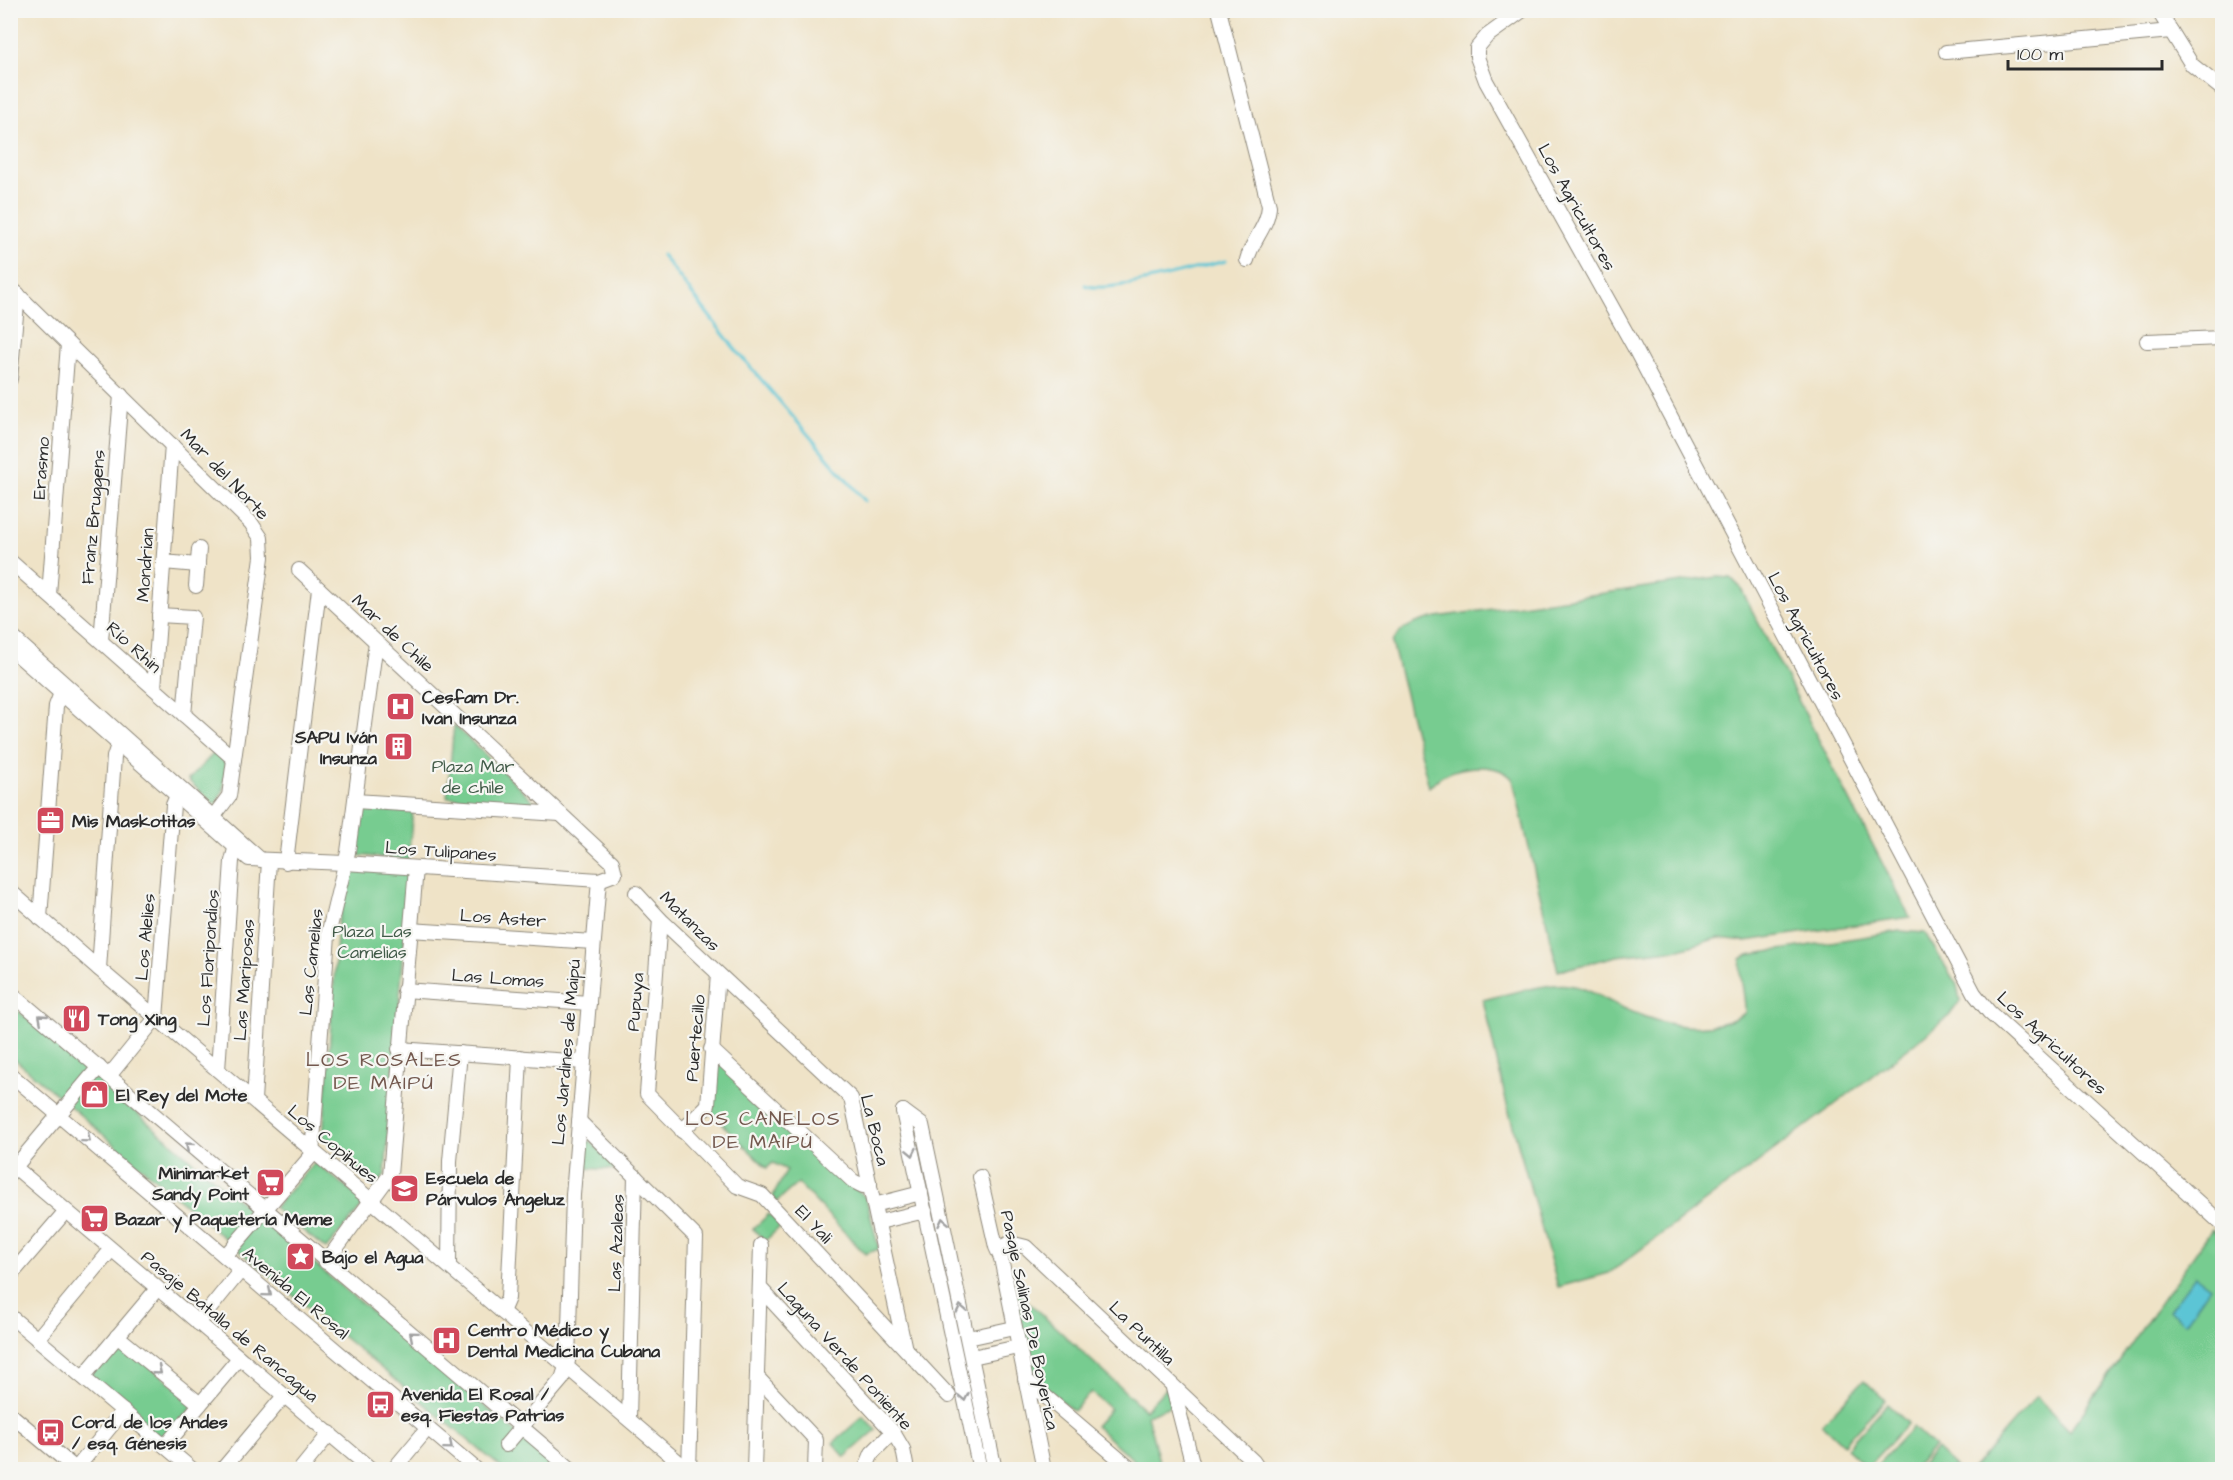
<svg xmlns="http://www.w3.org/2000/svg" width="2233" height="1480" font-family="'Architects Daughter',sans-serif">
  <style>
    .green { fill: #77cc90; stroke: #517c5e; stroke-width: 1.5 }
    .water { fill: #5bc5d5; stroke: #437880; stroke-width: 1.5 }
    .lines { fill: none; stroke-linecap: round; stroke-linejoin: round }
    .stream { stroke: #5bc5d5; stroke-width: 3 }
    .minor-casing { stroke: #8d8779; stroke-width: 16 }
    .minor { stroke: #fff; stroke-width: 14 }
    .oneway { stroke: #a0a0a0 }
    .labels { text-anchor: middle; stroke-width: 4.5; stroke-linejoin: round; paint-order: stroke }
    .street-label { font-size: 18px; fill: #2b2b2b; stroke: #f6f6f2 }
    .poi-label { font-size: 18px; font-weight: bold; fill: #2b2b2b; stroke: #f6f6f2; text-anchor: start }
    .park-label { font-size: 18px; fill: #425b49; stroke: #f6f6f2 }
    .neighbourhood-label { font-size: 20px; letter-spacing: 1.5px; fill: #73584e; stroke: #f6f6f2 }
  </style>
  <rect width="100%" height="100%" fill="#f6f6f2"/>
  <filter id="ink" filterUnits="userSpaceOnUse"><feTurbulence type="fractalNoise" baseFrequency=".0167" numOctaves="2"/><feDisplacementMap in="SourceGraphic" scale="12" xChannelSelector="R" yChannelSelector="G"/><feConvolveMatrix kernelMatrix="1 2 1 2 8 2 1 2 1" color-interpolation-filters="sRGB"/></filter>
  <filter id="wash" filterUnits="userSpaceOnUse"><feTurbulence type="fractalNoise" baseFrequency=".008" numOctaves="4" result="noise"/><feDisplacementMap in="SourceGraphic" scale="24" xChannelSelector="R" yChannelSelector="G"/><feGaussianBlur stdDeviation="1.35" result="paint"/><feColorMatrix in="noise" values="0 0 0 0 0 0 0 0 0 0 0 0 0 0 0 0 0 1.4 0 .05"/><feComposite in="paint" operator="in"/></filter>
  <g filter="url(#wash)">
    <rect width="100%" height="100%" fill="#efe3c7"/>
    <g class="green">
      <path d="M 1717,577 L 1731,578 L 1740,587 L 1910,917 L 1746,941 L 1718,938 L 1680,949 L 1617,956 L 1558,971 L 1513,780 C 1500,762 1464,765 1444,775 C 1439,777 1434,783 1429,787 L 1392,643 C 1400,626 1420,621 1437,617 Z"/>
      <polygon points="454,725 538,805 447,797"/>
      <polygon points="216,751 226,764 223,791 215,805 188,780"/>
      <polygon points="362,805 413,811 408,860 356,855"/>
      <polygon points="354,864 411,865 385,1174 376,1188 323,1137 338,923"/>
      <path d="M 1900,931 L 1925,933 L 1957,985 L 1960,1001 L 1949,1016 L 1833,1106 L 1609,1273 L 1558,1287 L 1506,1101 L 1483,1000 C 1503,995 1550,982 1569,985 C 1584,987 1597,995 1611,1002 C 1652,1023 1704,1039 1745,1013 C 1746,995 1738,975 1741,959 L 1748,955 Z"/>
      <polygon points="10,1004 245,1206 560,1469 503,1469 243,1254 11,1056"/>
      <polygon points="718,1063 724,1065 866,1198 879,1249 865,1254 798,1183 776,1202 773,1196 787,1170 773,1163 767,1168 708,1110 714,1067"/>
      <polygon points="583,1134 619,1170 582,1168"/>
      <polygon points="315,1162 365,1203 326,1249 274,1208"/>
      <polygon points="769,1214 781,1226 765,1241 753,1229"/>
      <polygon points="2212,1229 2222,1239 2222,1469 1971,1470 2036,1396 2070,1431"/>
      <polygon points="1012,1287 1145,1410 1166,1388 1171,1393 1173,1405 1147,1415 1161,1469 1144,1469 1095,1426 1110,1409 1091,1392 1073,1411 1033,1376"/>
      <polygon points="119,1341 196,1403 169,1435 159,1437 89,1376"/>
      <polygon points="1864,1380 1885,1400 1843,1444 1822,1424"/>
      <polygon points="1887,1404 1908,1423 1867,1467 1846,1448"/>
      <polygon points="863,1416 876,1430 845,1457 833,1443"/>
      <polygon points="1913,1427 1934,1447 1912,1469 1873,1469"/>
      <polygon points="1936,1449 1957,1469 1917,1469"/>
    </g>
    <polygon class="water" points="2195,1276 2210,1287 2185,1323 2169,1311"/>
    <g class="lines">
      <g class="stream">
        <polyline points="662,255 735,349 865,501"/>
        <path d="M 1085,285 C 1108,295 1197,267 1226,261"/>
      </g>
    </g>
  </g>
  <g filter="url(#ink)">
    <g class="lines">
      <defs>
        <g id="minor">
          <path d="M 1219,10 L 1269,206 C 1268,226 1252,240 1247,260"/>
          <polyline points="1523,10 1487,36 1477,48 1477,57 1486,81 1633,345 1974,993 1989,1012 2222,1224"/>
          <polyline points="2158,10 2192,65 2222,89"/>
          <polyline points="1946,52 2171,31"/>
          <polyline points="10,287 251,523 261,538 262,557 229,796 214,816"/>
          <polyline points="2147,341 2222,338"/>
          <polyline points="10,379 18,294"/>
          <polyline points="10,561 234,759"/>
          <polyline points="163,562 198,565"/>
          <polyline points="196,586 199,549"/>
          <polyline points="49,595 68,344"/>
          <polyline points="159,615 193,617 184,715"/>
          <polyline points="10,635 261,860"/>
          <polyline points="101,641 121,395"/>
          <polyline points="10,648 249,859 345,863 599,880 615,874 612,862 299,570"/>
          <polyline points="154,688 172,445"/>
          <polyline points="355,801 560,814"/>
          <polyline points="286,862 319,589"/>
          <polyline points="10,891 99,969 688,1470"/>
          <polyline points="636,893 660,919 851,1098 904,1345"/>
          <polyline points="40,918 56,706 61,693"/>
          <polyline points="660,919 647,1094 737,1186 762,1195 949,1396"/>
          <polyline points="410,930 593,942"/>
          <polyline points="99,969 114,757 118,745"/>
          <polyline points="404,990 589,1003"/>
          <polyline points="10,992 572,1470"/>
          <polyline points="399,1049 584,1062"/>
          <polyline points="711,1049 853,1181 863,1186 870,1184"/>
          <polyline points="218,1070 232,861 235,849"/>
          <polyline points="10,1074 477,1470"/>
          <polyline points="109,1076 156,1018 173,805 179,791"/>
          <polyline points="254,1100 269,861"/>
          <polyline points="903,1111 922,1125 995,1470"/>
          <polyline points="903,1111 980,1470"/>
          <polyline points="579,1121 696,1237 689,1470"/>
          <polyline points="682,1131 708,1105 718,974"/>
          <polyline points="10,1163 372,1470"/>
          <polyline points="10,1173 99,1067"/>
          <polyline points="980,1177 996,1247 1001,1258 1044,1470"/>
          <polyline points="874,1205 921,1193"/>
          <polyline points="879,1222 925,1211"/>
          <polyline points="225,1256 312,1155 328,935 348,852 376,642"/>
          <polyline points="1001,1258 1002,1247 1010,1243 1026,1247 1253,1461 1259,1470"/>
          <polyline points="326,1262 390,1175 416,868"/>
          <polyline points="449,1266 450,1161 460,1053"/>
          <polyline points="10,1276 65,1212"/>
          <polyline points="760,1288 893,1432 903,1449 907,1470"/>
          <polyline points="502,1312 508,1298 520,1057"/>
          <polyline points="10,1316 193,1470"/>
          <polyline points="198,1323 241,1270"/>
          <polyline points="117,1336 200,1404"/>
          <polyline points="968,1338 1014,1328"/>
          <polyline points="37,1339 111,1250"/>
          <polyline points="972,1357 1018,1347"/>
          <polyline points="83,1377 157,1289"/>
          <polyline points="758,1378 816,1440 815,1470"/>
          <polyline points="1025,1379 1132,1470"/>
          <polyline points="1173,1388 1194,1470"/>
          <polyline points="10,1414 77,1470"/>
          <polyline points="629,1419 635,1176"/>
          <polyline points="506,1445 562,1379 568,1361 573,1195 599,880"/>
          <polyline points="165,1446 239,1358"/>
          <polyline points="76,1469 123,1411"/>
          <polyline points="222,1470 284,1396"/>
          <polyline points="300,1470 330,1433"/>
          <polyline points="393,1470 428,1428"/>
          <polyline points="754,1470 761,1245"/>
          <polyline points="865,1470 872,1453 893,1432"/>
        </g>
      </defs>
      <use href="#minor" class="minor-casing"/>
      <use href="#minor" class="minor"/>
    </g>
    <defs><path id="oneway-chevron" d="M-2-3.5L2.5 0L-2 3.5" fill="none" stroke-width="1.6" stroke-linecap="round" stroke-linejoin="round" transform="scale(1.5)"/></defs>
    <g class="oneway">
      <use href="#oneway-chevron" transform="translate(42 1018) rotate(-139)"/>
      <use href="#oneway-chevron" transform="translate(87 1139) rotate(40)"/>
      <use href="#oneway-chevron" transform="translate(189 1146) rotate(-139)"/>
      <use href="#oneway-chevron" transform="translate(912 1152) rotate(78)"/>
      <use href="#oneway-chevron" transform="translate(943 1222) rotate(-102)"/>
      <use href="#oneway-chevron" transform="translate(268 1293) rotate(40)"/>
      <use href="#oneway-chevron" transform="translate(961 1309) rotate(-102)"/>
      <use href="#oneway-chevron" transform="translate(413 1335) rotate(-140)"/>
      <use href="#oneway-chevron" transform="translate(158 1371) rotate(39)"/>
      <use href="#oneway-chevron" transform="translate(964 1397) rotate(78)"/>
      <use href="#oneway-chevron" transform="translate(449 1446) rotate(40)"/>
    </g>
  </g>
  <defs>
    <symbol id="hospital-square" viewBox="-11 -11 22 22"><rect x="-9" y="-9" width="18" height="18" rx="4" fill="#d1495b" stroke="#f6f6f2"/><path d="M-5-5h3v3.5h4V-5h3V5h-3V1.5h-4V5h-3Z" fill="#fff"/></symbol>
    <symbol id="building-square" viewBox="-11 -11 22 22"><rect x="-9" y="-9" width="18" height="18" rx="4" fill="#d1495b" stroke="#f6f6f2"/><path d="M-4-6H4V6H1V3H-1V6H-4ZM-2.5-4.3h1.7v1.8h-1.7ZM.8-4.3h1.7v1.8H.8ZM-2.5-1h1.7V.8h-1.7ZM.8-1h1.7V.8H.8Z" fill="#fff"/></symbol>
    <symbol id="office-square" viewBox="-11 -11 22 22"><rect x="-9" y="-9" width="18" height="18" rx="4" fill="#d1495b" stroke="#f6f6f2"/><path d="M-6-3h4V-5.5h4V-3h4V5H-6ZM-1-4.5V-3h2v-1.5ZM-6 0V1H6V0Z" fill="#fff"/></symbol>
    <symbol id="restaurant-square" viewBox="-11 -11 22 22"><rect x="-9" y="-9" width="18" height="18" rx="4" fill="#d1495b" stroke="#f6f6f2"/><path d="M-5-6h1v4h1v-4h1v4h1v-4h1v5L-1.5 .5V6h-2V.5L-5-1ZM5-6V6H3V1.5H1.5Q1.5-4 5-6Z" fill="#fff"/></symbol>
    <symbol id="shop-square" viewBox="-11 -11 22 22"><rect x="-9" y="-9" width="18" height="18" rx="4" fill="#d1495b" stroke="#f6f6f2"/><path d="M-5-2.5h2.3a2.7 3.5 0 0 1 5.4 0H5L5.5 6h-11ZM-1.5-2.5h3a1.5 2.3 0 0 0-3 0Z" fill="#fff"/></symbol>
    <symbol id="supermarket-square" viewBox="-11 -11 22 22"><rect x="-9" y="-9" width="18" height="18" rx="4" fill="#d1495b" stroke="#f6f6f2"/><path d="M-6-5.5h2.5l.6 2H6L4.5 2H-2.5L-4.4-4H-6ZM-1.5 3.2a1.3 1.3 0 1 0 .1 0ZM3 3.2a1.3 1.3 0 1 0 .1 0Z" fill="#fff"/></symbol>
    <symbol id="school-square" viewBox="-11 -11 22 22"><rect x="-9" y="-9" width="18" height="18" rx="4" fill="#d1495b" stroke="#f6f6f2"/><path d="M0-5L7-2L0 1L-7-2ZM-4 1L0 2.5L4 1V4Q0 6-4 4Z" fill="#fff"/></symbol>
    <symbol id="sight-square" viewBox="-11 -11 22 22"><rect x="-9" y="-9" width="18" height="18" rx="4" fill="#d1495b" stroke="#f6f6f2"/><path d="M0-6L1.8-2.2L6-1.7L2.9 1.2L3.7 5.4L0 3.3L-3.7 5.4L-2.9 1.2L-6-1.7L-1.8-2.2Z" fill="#fff"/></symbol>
    <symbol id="bus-square" viewBox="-11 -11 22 22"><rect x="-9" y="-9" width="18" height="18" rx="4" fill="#d1495b" stroke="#f6f6f2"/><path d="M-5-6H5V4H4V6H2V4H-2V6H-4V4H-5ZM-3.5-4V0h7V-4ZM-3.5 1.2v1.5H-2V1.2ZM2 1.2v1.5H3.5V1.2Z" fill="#fff"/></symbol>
  </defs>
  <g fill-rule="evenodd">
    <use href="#hospital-square" x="384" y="690" width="33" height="33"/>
    <use href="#building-square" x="382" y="730" width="33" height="33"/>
    <use href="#office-square" x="34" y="804" width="33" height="33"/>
    <use href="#restaurant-square" x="60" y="1002" width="33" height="33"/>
    <use href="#shop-square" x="78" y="1078" width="33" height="33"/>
    <use href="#supermarket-square" x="254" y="1166" width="33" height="33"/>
    <use href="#school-square" x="388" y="1172" width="33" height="33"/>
    <use href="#supermarket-square" x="78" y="1202" width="33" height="33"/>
    <use href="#sight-square" x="284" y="1240" width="33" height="33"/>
    <use href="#hospital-square" x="430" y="1324" width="33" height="33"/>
    <use href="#bus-square" x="364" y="1388" width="33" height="33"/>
    <use href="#bus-square" x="34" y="1416" width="33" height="33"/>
  </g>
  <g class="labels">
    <g class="street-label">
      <text transform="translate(1577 207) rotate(61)" y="6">Los Agricultores</text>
      <text transform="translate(41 468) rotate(-86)" y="6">Erasmo</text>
      <text transform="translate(225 474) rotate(46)" y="6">Mar del Norte</text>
      <text transform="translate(93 517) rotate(-85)" y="6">Franz Bruggens</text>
      <text transform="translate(145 565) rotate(-86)" y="6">Mondrian</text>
      <text transform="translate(393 633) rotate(43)" y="6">Mar de Chile</text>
      <text transform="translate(1806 636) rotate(62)" y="6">Los Agricultores</text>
      <text transform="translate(134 647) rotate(42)" y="6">Río Rhin</text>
      <text transform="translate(441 851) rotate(4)" y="6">Los Tulipanes</text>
      <text transform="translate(503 918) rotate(4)" y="6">Los Aster</text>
      <text transform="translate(690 921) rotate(45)" y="6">Matanzas</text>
      <text transform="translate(145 937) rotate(-85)" y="6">Los Alelies</text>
      <text transform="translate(208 958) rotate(-86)" y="6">Los Floripondios</text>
      <text transform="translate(311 962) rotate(-84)" y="6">Las Camelias</text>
      <text transform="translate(498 978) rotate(4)" y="6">Las Lomas</text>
      <text transform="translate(244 980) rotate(-86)" y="6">Las Mariposas</text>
      <text transform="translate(635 1002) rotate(-85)" y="6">Pupuya</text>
      <text transform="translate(695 1038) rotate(-85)" y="6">Puertecillo</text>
      <text transform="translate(2052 1043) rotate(43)" y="6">Los Agricultores</text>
      <text transform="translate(566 1052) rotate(-85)" y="6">Los Jardines de Maipú</text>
      <text transform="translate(875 1130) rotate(76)" y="6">La Boca</text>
      <text transform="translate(333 1144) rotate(40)" y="6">Los Copihues</text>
      <text transform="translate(814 1224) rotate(47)" y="6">El Yali</text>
      <text transform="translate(616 1243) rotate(-88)" y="6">Las Azaleas</text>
      <text transform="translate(296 1293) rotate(40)" y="6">Avenida El Rosal</text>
      <text transform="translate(1030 1320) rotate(78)" y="6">Pasaje Salinas De Boyerica</text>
      <text transform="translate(230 1326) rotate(40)" y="6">Pasaje Batalla de Rancagua</text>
      <text transform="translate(1142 1333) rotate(44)" y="6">La Puntilla</text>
      <text transform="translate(845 1356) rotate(48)" y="6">Laguna Verde Poniente</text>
    </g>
    <g class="poi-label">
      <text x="422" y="703">Cesfam Dr.<tspan x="422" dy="21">Ivan Insunza</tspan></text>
      <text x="377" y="743" text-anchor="end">SAPU Iván<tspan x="377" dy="21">Insunza</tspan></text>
      <text x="72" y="827">Mis Maskotitas</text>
      <text x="98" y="1025">Tong Xing</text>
      <text x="116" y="1101">El Rey del Mote</text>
      <text x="249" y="1179" text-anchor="end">Minimarket<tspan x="249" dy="21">Sandy Point</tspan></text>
      <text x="426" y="1184">Escuela de<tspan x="426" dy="21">Párvulos Ángeluz</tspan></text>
      <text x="115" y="1225">Bazar y Paquetería Meme</text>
      <text x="322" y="1263">Bajo el Agua</text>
      <text x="468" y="1336">Centro Médico y<tspan x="468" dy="21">Dental Medicina Cubana</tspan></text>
      <text x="401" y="1400">Avenida El Rosal /<tspan x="401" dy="21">esq. Fiestas Patrias</tspan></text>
      <text x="72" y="1428">Cord. de los Andes<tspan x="72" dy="21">/ esq. Génesis</tspan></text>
    </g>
    <g class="park-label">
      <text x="473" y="772">Plaza Mar<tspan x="473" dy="21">de chile</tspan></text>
      <text x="372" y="937">Plaza Las<tspan x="372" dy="21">Camelias</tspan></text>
    </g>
    <g class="neighbourhood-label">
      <text x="384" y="1066">LOS ROSALES<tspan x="384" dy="23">DE MAIPÚ</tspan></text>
      <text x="763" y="1125">LOS CANELOS<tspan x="763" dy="23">DE MAIPÚ</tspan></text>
    </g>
  </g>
  <rect width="2233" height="1480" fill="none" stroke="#f6f6f2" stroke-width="36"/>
  <path d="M2008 60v9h154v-9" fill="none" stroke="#2b2b2b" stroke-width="3"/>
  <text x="2017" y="60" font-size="18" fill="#2b2b2b" stroke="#f6f6f2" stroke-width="4.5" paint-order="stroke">100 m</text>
</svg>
